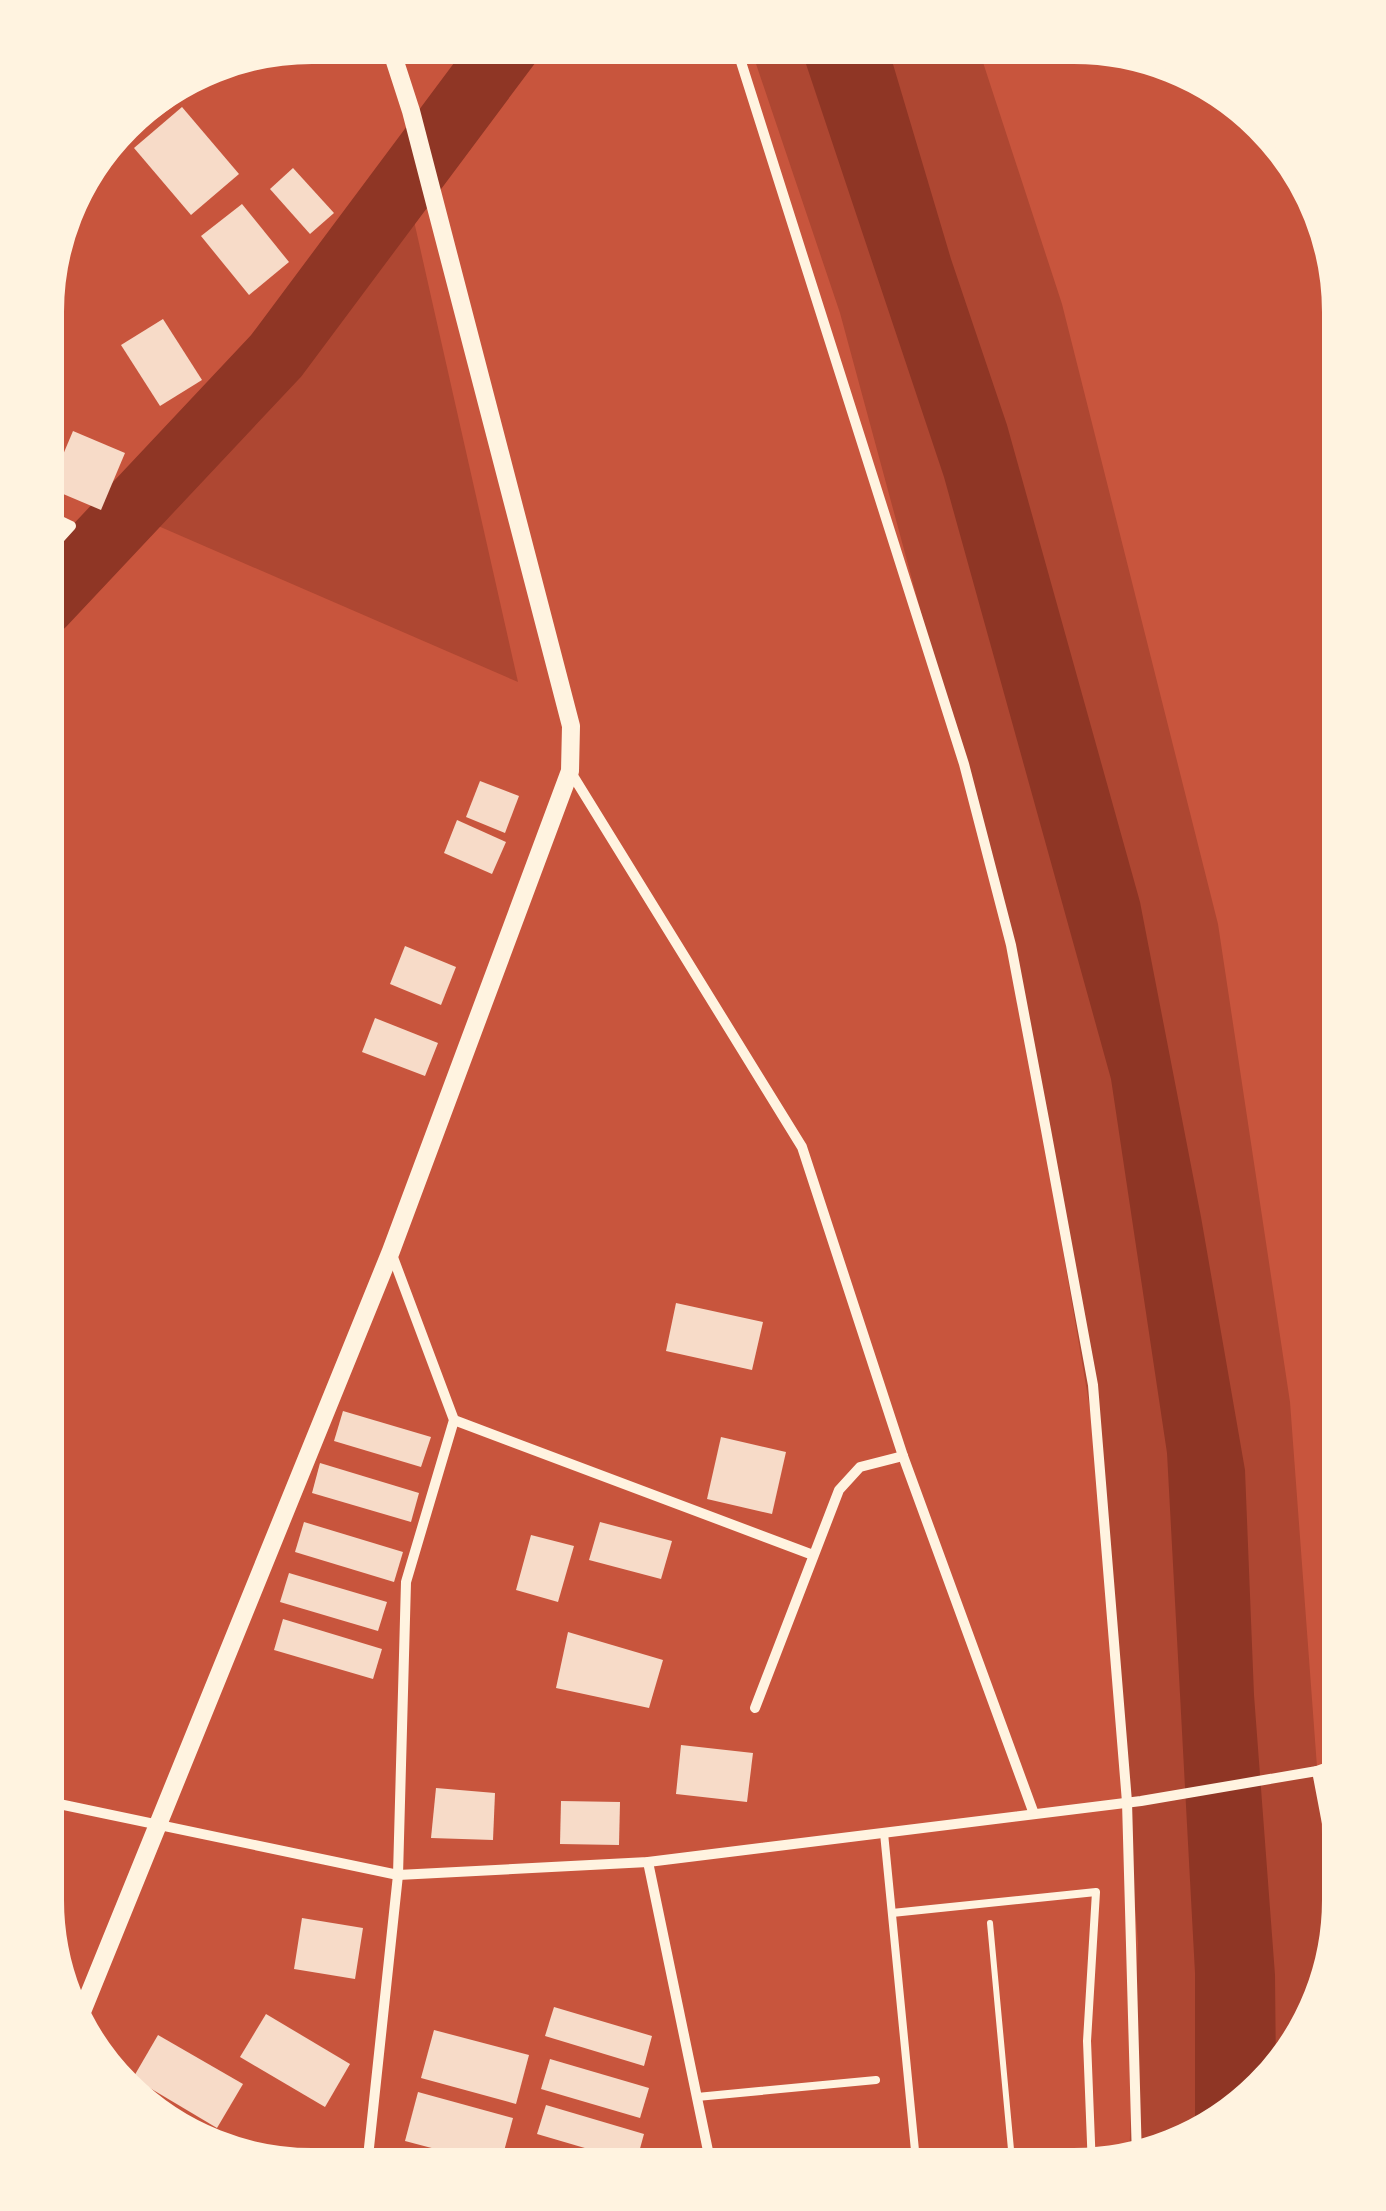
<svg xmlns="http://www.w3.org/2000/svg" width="1386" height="2211" font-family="Commissioner,sans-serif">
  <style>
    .green { fill: #ae4732 }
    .water { fill: #8f3625 }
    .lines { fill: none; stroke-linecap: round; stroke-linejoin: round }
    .river { stroke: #8f3625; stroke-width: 65 }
    .building { fill: #f7dbc8 }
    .path { stroke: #fff3e0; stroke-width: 6 }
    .service { stroke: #fff3e0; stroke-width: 8 }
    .minor { stroke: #fff3e0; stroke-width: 10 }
    .tertiary { stroke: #fff3e0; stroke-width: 18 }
    .rim { fill: none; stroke: #fff3e0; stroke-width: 12 }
  </style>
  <rect width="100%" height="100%" fill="#c8553d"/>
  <g class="green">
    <polygon points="749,43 977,44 1062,304 1218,924 1290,1402 1331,1956 1290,2064 1178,2151 1129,2160 1138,1943 1099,1462 1011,945 840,313"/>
    <polygon points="414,221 518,682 149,522"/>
  </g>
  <polygon class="water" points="799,43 887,44 951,259 1007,425 1140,902 1201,1217 1245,1470 1254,1695 1275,1975 1276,2075 1195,2137 1195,1973 1167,1453 1111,1079 944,477"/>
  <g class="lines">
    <polyline class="river" points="42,605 276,356 511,41"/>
  </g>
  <g class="building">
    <polygon points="432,41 481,41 462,64"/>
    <polygon points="196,68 206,82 135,134 124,119 132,108"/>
    <polygon points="182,107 239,174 191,215 134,148"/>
    <polygon points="293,168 334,213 310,234 270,189"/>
    <polygon points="242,204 289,262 249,295 201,236"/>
    <polygon points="163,319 202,380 160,406 121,345"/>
    <polygon points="73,431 125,453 101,510 49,488"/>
    <polygon points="480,781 519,796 505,833 466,817"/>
    <polygon points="457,820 506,842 492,874 444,853"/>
    <polygon points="405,946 456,967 441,1005 390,984"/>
    <polygon points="375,1018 438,1043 425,1076 362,1052"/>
    <polygon points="676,1303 763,1322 752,1370 666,1351"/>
    <polygon points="343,1411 431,1437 421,1467 334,1441"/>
    <polygon points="721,1437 786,1452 772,1514 707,1499"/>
    <polygon points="320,1463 419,1493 411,1522 312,1493"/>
    <polygon points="304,1522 403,1552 394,1582 295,1552"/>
    <polygon points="600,1522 672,1541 661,1579 589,1560"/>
    <polygon points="531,1535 574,1546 558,1602 516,1590"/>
    <polygon points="289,1573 387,1602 378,1631 280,1602"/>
    <polygon points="283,1619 382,1649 373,1679 274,1650"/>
    <polygon points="568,1632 663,1660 649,1708 556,1688"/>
    <polygon points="681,1745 753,1753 747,1802 676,1794"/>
    <polygon points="436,1788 495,1793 493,1840 431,1838"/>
    <polygon points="561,1801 620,1802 619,1845 560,1844"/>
    <polygon points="302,1918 363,1928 355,1979 294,1969"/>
    <polygon points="554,2007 652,2036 644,2066 545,2036"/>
    <polygon points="266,2014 350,2064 325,2107 240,2057"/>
    <polygon points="434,2030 529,2055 516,2104 421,2078"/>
    <polygon points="158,2035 243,2084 217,2128 133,2078"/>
    <polygon points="550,2059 649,2088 640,2118 541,2089"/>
    <polygon points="129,2092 206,2137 205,2139 146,2114"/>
    <polygon points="418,2092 513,2118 500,2166 405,2141"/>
    <polygon points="546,2105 644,2134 636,2163 537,2134"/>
  </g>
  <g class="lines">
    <polyline class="path" points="990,1923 1013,2171"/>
    <g class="service">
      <polyline points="884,1833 917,2171"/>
      <polyline points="892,1913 1096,1892 1087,2041 1092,2168"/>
      <polyline points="697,2097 876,2080"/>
    </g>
    <g class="minor">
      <polyline points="735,43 964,764 1011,945 1046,1130 1093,1385 1127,1802 1137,2159"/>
      <polyline points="42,558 71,526 42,512"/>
      <polyline points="570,771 802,1147 903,1456 1034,1814"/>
      <polyline points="454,1420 813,1555"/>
      <polyline points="755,1708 839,1490 860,1467 903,1456"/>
      <polyline points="1317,1771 1345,1918"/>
      <polyline points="40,1800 398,1875 648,1862 1141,1801 1317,1771 1345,1761"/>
      <polyline points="648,1862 712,2170"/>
      <polyline points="358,2169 368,2157 398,1875 406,1582 454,1420 391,1252"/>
    </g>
    <polyline class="tertiary" points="77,2024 391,1251 570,771 571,726 411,111 388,40"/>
  </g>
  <path d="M0 0H1386V2211H0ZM312 58H1074A254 254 0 0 1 1328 312V1900A254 254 0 0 1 1074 2154H312A254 254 0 0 1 58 1900V312A254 254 0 0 1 312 58Z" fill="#fff3e0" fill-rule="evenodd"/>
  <path class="rim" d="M312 58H1074A254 254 0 0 1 1328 312V1900A254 254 0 0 1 1074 2154H312A254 254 0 0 1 58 1900V312A254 254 0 0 1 312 58Z"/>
</svg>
